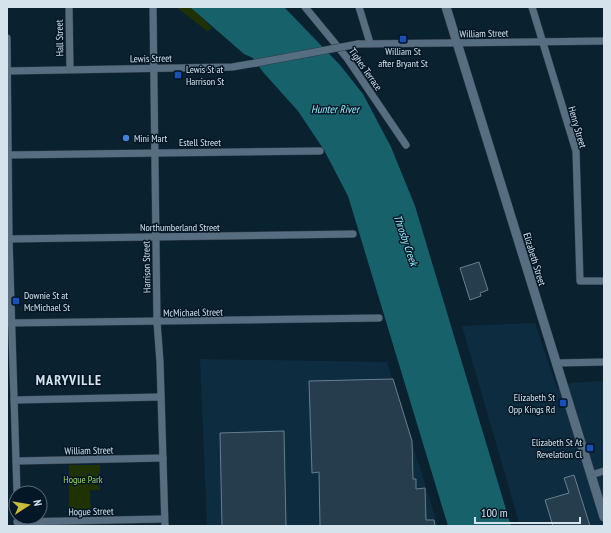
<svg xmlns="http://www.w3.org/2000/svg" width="611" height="533" font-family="'PT Sans Narrow',sans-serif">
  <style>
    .built { fill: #0e2c3f }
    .green { fill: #1f3203 }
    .water { fill: #17626a }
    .building { fill: #263d4d; stroke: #667f91 }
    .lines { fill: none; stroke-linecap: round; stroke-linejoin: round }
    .minor-casing { stroke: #2f3a46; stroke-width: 8 }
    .secondary-casing { stroke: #2f3a46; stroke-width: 10 }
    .minor { stroke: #566e80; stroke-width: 7 }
    .secondary { stroke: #566e80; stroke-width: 9 }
    .minor-bridge-casing { stroke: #2f3a46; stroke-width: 8; stroke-linecap: butt }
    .minor-bridge { stroke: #566e80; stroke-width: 7 }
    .transit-dot { fill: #1a4fb4; stroke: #031726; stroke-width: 1.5 }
    .shop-dot { fill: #3f7fe0; stroke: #031726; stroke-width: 1.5 }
    .labels { text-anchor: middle; stroke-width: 3; stroke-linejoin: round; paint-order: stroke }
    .street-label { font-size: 10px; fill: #d5e3ed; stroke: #031726 }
    .poi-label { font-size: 10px; fill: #d5e3ed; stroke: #031726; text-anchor: start }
    .park-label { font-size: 10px; fill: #a2d368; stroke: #031726 }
    .water-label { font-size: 11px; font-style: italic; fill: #97f2fd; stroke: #031726 }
    .district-label { font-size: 14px; font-weight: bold; letter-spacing: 1px; fill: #d5e3ed; stroke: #031726 }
  </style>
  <rect width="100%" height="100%" fill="#0a2130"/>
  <g class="built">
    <polygon points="535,323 557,388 571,383 604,381 604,526 520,526 462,326"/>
    <polygon points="200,359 387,362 438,526 207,526"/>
  </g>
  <g class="green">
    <polygon points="176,7 191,7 212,28 207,31"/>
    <polygon points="69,465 100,465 100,490 90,490 91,515 69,515"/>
  </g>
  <polygon class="water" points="190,7 284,7 340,65 363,94 391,147 415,206 511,526 448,526 348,196 324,150 298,111 263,72 253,58 244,54"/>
  <g class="building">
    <polygon points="479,262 488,290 480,293 481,296 470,300 460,268"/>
    <polygon points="393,379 412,441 413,479 416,479 416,489 425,488 426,520 434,520 435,526 320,526 319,472 312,473 309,381"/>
    <polygon points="284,431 286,526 222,526 220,433"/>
    <polygon points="574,475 590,526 553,526 545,500 569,493 564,478"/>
  </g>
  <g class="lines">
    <defs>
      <g id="minor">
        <polyline points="69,7 70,69"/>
        <polyline points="153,7 157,322 160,362 165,526"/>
        <polyline points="305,7 347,58 406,145"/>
        <polyline points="359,7 370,43"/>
        <polyline points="532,7 576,151 580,281 604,281"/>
        <polyline points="7,38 9,239 17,493"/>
        <polyline points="358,44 604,41"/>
        <polyline points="7,71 232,67 256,63"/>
        <polyline points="7,155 320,151"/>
        <polyline points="7,239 353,234"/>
        <polyline points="7,323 379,318"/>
        <polyline points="556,363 604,362"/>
        <polyline points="14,400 161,397"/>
        <polyline points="16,461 163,458"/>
        <polyline points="591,475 604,471"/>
        <polyline points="17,522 164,519"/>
      </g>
      <polyline id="secondary" points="446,7 604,517"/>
    </defs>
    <use href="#minor" class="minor-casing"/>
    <use href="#secondary" class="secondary-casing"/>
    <use href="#minor" class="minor"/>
    <use href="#secondary" class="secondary"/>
    <defs>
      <polyline id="minor-bridge" points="256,63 358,44"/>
    </defs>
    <use href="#minor-bridge" class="minor-bridge-casing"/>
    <use href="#minor-bridge" class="minor-bridge"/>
  </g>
  <g class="transit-dot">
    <rect x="399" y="35" width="8" height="8" rx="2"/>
    <rect x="174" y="71" width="8" height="8" rx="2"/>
    <rect x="12" y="297" width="8" height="8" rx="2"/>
    <rect x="559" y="399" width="8" height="8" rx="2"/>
    <rect x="586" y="444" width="8" height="8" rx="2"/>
  </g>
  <circle class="shop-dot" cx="126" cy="138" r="4"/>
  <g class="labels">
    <g class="street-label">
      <text transform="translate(484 33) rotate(-1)" y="4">William Street</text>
      <text transform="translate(59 38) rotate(-91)" y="4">Hall Street</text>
      <text transform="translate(151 58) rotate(-1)" y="4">Lewis Street</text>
      <text transform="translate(366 69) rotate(55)" y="4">Tighes Terrace</text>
      <text transform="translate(578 127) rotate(74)" y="4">Henry Street</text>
      <text x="200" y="146">Estell Street</text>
      <text x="180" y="231">Northumberland Street</text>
      <text transform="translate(535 259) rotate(73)" y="4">Elizabeth Street</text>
      <text transform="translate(146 267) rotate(-91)" y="4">Harrison Street</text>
      <text transform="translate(193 312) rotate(-1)" y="4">McMichael Street</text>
      <text transform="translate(89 450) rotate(-1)" y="4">William Street</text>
      <text transform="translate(91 511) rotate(-1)" y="4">Hogue Street</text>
    </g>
    <g class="poi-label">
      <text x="403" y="55" text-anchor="middle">William St<tspan x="403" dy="12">after Bryant St</tspan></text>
      <text x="186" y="73">Lewis St at<tspan x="186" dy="12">Harrison St</tspan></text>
      <text x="134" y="142">Mini Mart</text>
      <text x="24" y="299">Downie St at<tspan x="24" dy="12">McMichael St</tspan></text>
      <text x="555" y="401" text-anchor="end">Elizabeth St<tspan x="555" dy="12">Opp Kings Rd</tspan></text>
      <text x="582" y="446" text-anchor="end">Elizabeth St At<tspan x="582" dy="12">Revelation Cl</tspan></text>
    </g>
    <g class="park-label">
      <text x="83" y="483">Hogue Park</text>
    </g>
    <g class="water-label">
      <text x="335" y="113">Hunter River</text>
      <text transform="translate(406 240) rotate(71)" y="4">Throsby Creek</text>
    </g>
    <g class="district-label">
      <text x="69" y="385">MARYVILLE</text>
    </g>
  </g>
  <rect width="611" height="533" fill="none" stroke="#d5e3ed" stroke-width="16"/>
  <g transform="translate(28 505) rotate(78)"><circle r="19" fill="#031726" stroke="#576976"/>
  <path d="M0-3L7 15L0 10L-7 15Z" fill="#c9bb3b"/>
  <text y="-6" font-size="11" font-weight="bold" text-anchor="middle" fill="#d5e3ed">N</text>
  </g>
  <path d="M475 517v6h105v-6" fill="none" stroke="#d5e3ed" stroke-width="2"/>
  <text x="481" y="517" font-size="12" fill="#d5e3ed" stroke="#031726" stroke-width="3" paint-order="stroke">100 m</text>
</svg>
